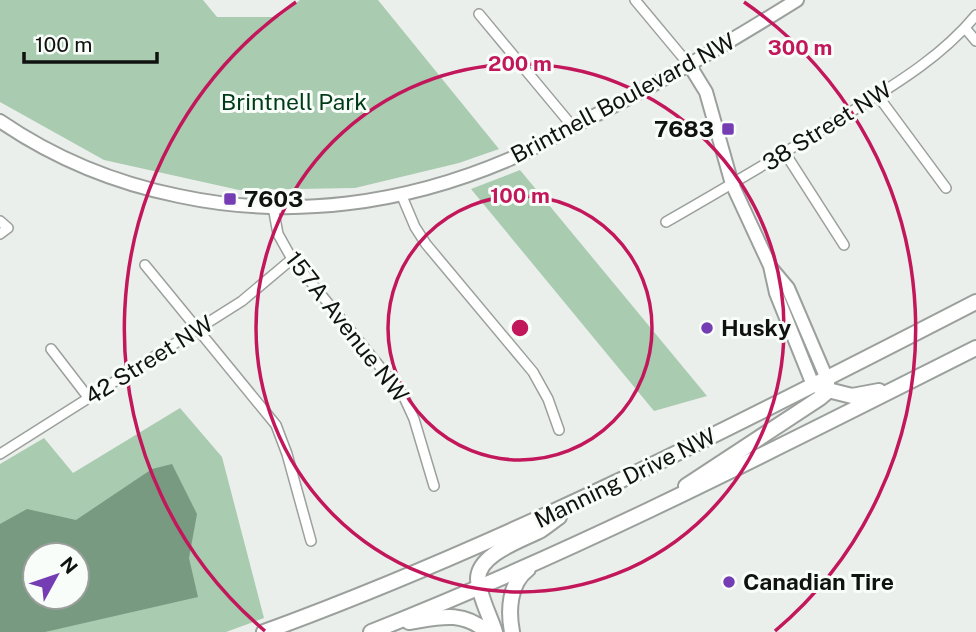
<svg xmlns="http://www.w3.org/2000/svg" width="976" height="632" font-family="'Public Sans',sans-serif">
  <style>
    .green { fill: #a9cbb0; fill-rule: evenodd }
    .water { fill: #789a80; fill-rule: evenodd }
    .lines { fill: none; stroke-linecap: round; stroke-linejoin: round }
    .street-casing { stroke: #9ba09c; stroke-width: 12 }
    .secondary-casing { stroke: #9ba09c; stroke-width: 16 }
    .primary-casing { stroke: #9ba09c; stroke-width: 18 }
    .street { stroke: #fff; stroke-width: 9 }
    .secondary { stroke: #fff; stroke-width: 12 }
    .primary { stroke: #fff; stroke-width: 14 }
    .ring { fill: none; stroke: #c2185b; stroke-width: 3.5 }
    .poi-dot { fill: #743db3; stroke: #f8fdf9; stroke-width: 2.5 }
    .labels { text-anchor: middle; stroke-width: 6; stroke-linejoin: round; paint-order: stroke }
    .street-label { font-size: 23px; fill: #101210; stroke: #f8fdf9 }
    .park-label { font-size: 23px; fill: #003b18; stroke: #f8fdf9 }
    .poi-label { font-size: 23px; font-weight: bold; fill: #101210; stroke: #f8fdf9; text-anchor: start }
    .centre { fill: #c2185b; stroke: #f8fdf9; stroke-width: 3.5 }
    .ring-label { font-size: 21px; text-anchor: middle; font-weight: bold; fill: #c2185b; stroke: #f8fdf9; stroke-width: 6; stroke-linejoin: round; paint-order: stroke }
  </style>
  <rect width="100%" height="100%" fill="#ebefec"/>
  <g class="green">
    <polygon points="0,0 203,0 217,17 279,17 300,0 378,0 499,149 459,163 355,188 239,190 104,160 0,102"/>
    <polygon points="520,170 707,396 654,411 471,189"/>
    <path d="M 180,408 L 222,457 L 264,618 L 226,632 L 0,632 L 0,464 L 44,438 L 73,473 ZM 35,555 L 77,555 L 77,597 L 35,597 Z"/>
  </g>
  <path class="water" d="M 172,464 L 197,514 L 189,558 L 198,597 L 45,632 L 0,632 L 0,524 L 27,509 L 76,520 L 152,469 ZM 35,555 L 77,555 L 77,597 L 35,597 Z"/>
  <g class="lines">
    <defs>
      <g id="street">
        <polyline points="635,0 690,66"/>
        <polyline points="479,14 573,127"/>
        <polyline points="965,28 976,41"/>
        <polyline points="878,96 946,188"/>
        <polyline points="785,153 844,245"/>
        <polyline points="401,194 415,227 426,244 533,372 548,399 559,430"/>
        <polyline points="273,207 278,234 292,259 403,395 414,419 434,486"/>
        <polyline points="0,221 8,228 0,234"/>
        <path d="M 666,222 C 725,188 783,154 841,118 C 889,88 940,59 976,15"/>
        <polyline points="145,265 276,425 287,454 311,541"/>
        <polyline points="51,349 88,397"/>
        <polyline points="0,454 242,301 292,259"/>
      </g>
      <g id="secondary">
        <polyline points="690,66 706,92 732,184 770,266 776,293 813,385"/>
        <path d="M 0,121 C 54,158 115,183 179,196 C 292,220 405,204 510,159 C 536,148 561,133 586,120 C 658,84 728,43 797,0"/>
        <polyline points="772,269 788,288 827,379"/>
      </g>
      <g id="primary">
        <polyline points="820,388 852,396 879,391"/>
        <polyline points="686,486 820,398 827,392 827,379"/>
        <path d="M 409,622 C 440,617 461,610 488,632"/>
        <path d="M 264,632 C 510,542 743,422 976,302"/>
        <path d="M 371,632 C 579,550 777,448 976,348"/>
        <path d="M 495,632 C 490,616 479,596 478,579 C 478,554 522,540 541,530 C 547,526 553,521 559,517"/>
        <path d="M 512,632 C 508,611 509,583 528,569"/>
      </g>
    </defs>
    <use href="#street" class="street-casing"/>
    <use href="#secondary" class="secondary-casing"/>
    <use href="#primary" class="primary-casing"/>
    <use href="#street" class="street"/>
    <use href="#secondary" class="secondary"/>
    <use href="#primary" class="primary"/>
  </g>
  <g class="ring">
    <circle cx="520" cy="328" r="132"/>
    <circle cx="520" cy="328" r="264"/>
    <path d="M265 631A396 396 0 0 1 296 2M744 2A396 396 0 0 1 775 631"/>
  </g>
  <g class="poi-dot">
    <rect x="721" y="122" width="14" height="14" rx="3.5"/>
    <rect x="223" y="192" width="14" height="14" rx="3.5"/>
    <circle cx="707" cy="328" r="7"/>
    <circle cx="729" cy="582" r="7"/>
  </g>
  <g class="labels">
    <g class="street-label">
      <text transform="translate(623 98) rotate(-28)" y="8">Brintnell Boulevard NW</text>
      <text transform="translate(827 126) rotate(-32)" y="8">38 Street NW</text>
      <text transform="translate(347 327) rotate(52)" y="8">157A Avenue NW</text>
      <text transform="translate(149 360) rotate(-32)" y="8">42 Street NW</text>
      <text transform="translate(625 478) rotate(-26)" y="8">Manning Drive NW</text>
    </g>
    <g class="park-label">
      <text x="294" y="110">Brintnell Park</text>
    </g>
    <g class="poi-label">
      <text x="714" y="137" text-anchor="end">7683</text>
      <text x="244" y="207">7603</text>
      <text x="721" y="336">Husky</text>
      <text x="743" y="590">Canadian Tire</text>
    </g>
  </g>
  <circle cx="520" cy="328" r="10" class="centre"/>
  <g class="ring-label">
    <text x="800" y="55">300 m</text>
    <text x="520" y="71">200 m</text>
    <text x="520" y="203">100 m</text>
  </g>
  <g transform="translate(56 576) rotate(50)"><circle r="33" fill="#f8fdf9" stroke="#9b9f9c" stroke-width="2"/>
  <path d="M0-5L12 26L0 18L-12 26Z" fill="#743db3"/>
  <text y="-10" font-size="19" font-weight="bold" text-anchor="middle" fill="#101210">N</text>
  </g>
  <path d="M24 52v10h133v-10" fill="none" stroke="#101210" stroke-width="3.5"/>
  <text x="35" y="52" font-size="21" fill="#101210" stroke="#f8fdf9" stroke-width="5" paint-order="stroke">100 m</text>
</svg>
